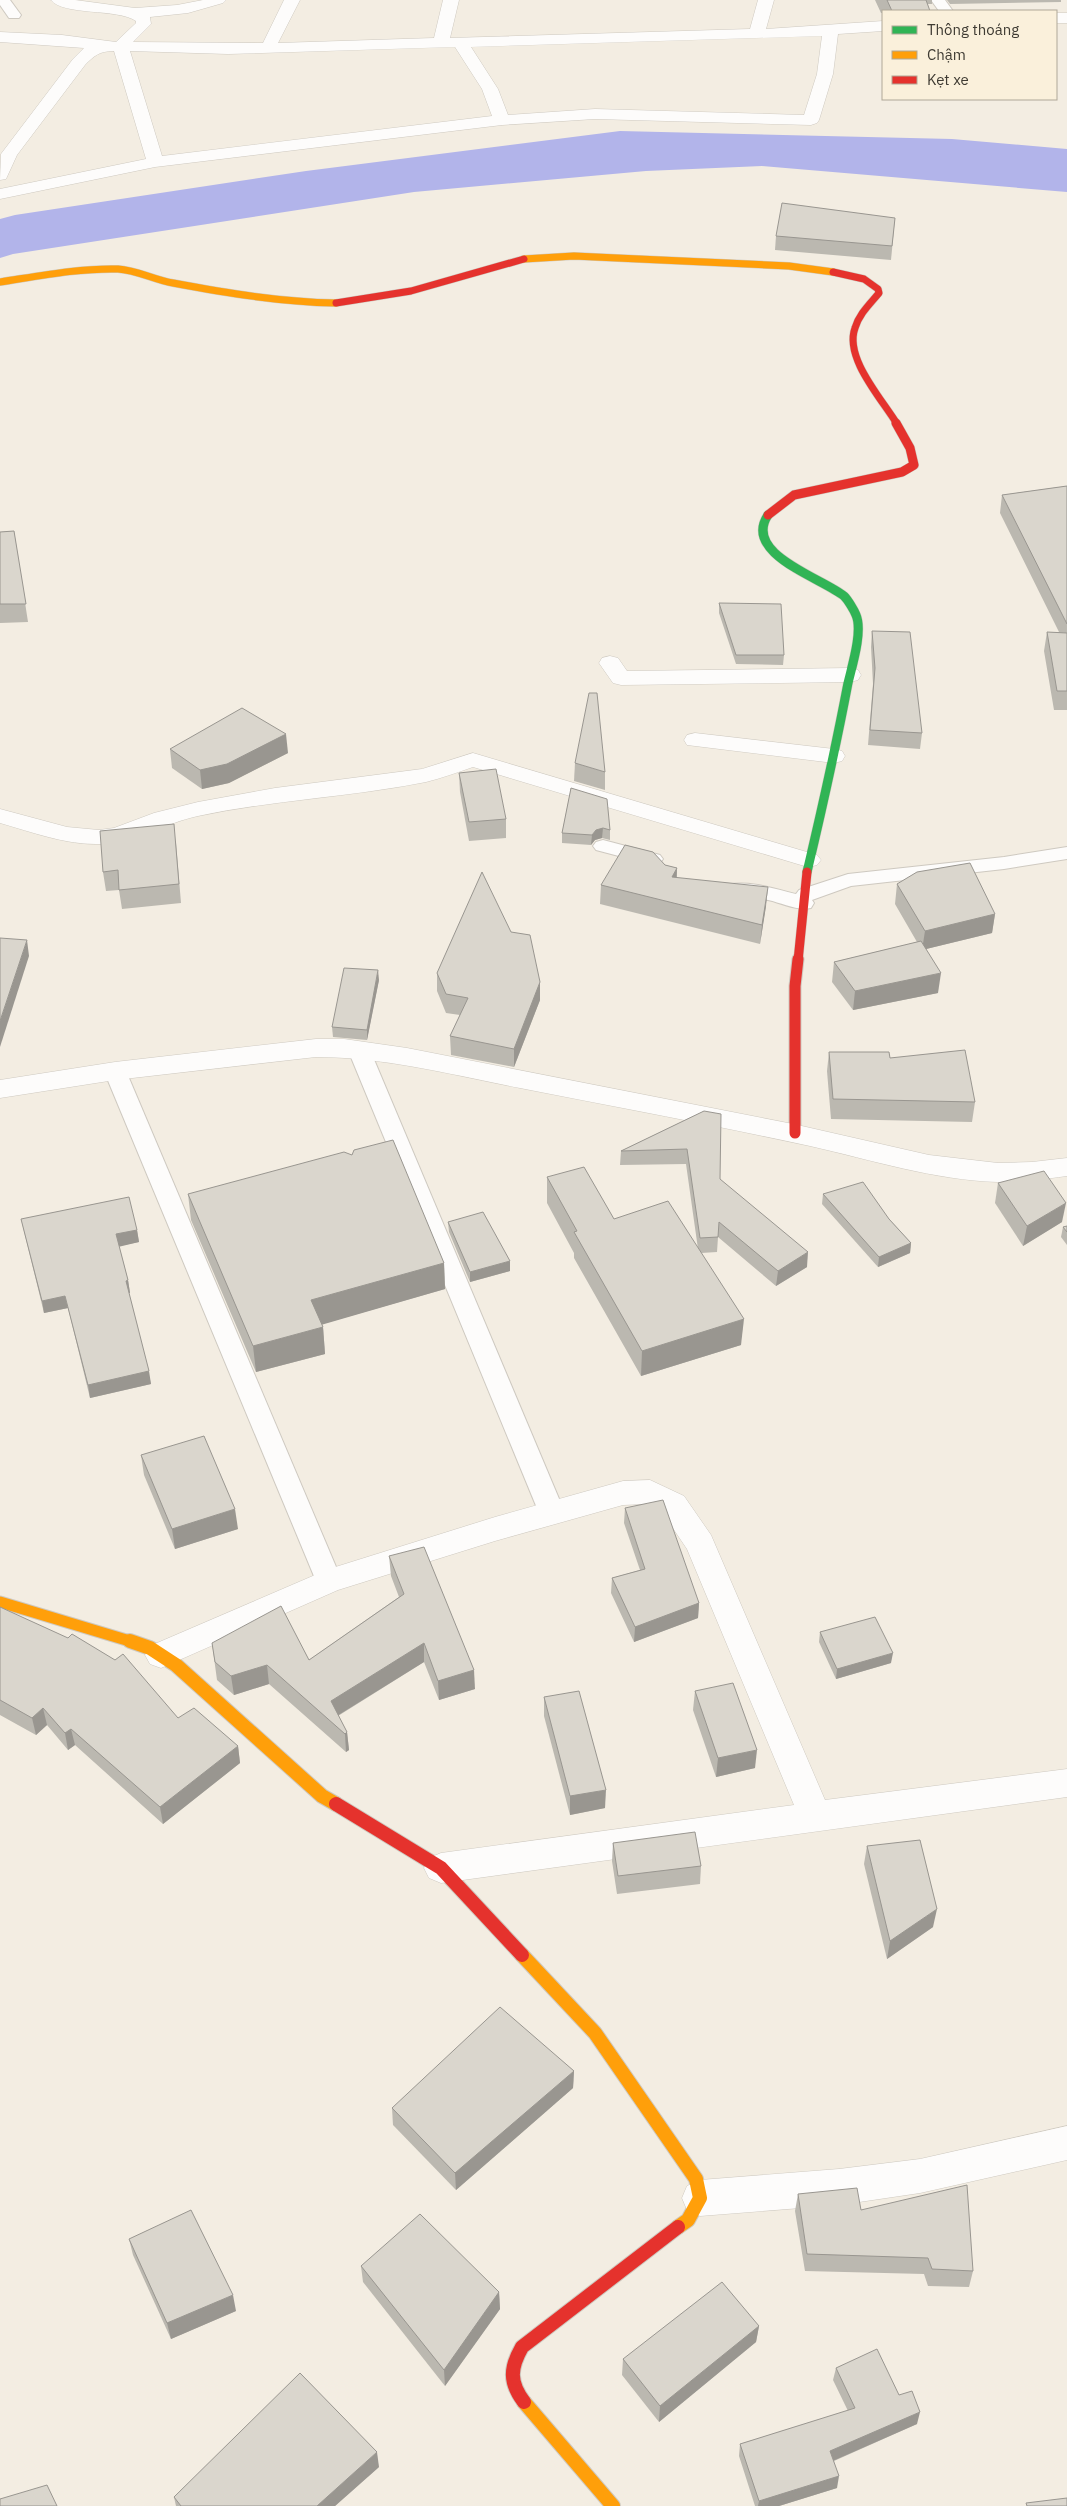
<svg xmlns="http://www.w3.org/2000/svg" width="1067" height="2506" font-family="'IBM Plex Sans',sans-serif">
  <style>
    .water { fill: #b2b4ea }
    .lines { fill: none; stroke-linecap: round; stroke-linejoin: round }
    .lane-casing { stroke: #cec9c0; stroke-width: 2 }
    .street-casing { stroke: #cec9c0; stroke-width: 1 }
    .fast-casing { stroke: #cec9c0; stroke-width: 10 }
    .slow-far2-casing { stroke: #cec9c0; stroke-width: 8 }
    .slow-far1-casing { stroke: #cec9c0; stroke-width: 13 }
    .slow-casing { stroke: #cec9c0; stroke-width: 16 }
    .jam-far3-casing { stroke: #cec9c0; stroke-width: 8 }
    .jam-far2-casing { stroke: #cec9c0; stroke-width: 10 }
    .jam-far1-casing { stroke: #cec9c0; stroke-width: 13 }
    .jam-casing { stroke: #cec9c0; stroke-width: 16 }
    .lane { fill: #fdfcfb; fill-rule: evenodd }
    .street { fill: #fdfcfb; fill-rule: evenodd }
    .fast { stroke: #30b455; stroke-width: 9 }
    .slow-far2 { stroke: #ff9f0a; stroke-width: 7 }
    .slow-far1 { stroke: #ff9f0a; stroke-width: 11 }
    .slow { stroke: #ff9f0a; stroke-width: 14 }
    .jam-far3 { stroke: #e5322d; stroke-width: 7 }
    .jam-far2 { stroke: #e5322d; stroke-width: 9 }
    .jam-far1 { stroke: #e5322d; stroke-width: 11 }
    .jam { stroke: #e5322d; stroke-width: 14 }
    .wall { fill: #bbb8b0 }
    .shaded-wall { fill: #999690 }
    .building { fill: #dad6cd; stroke: #999690 }
  </style>
  <rect width="100%" height="100%" fill="#f3ede2"/>
  <polygon class="water" points="620,131 952,139 1067,149 1067,192 762,166 646,171 414,192 13,254 0,258 0,219 15,215 306,171"/>
  <g class="lines">
    <defs>
      <g id="lane">
        <polygon points="0,0 10,0 21,15 19,18 9,18 0,5"/>
        <polygon points="931,0 945,0 953,11 939,11"/>
        <polygon points="603,840 660,855 663,859 660,863 653,865 596,850 593,846 596,842"/>
        <path d="M 1067,847 L 1067,859 L 1004,869 L 851,886 L 812,900 L 814,903 L 811,908 C 797,911 782,903 768,900 C 755,898 741,898 728,895 L 725,890 L 728,885 C 749,880 775,889 796,894 L 799,890 L 848,874 L 1004,857 Z"/>
        <polygon points="359,1043 367,1045 370,1050 565,1513 561,1520 552,1523 543,1520 539,1513 348,1050 351,1045"/>
        <polygon points="115,1064 123,1066 126,1071 342,1581 338,1589 329,1592 320,1589 316,1581 104,1071 107,1066"/>
      </g>
      <g id="street">
        <path d="M 51,0 L 75,0 L 135,8 L 177,5 L 203,0 L 226,0 L 223,3 L 188,13 L 150,17 L 151,24 L 133,42 L 263,43 L 284,0 L 300,0 L 278,43 L 434,38 L 443,0 L 459,0 L 450,38 L 750,29 L 758,0 L 774,0 L 766,29 L 883,21 L 883,31 L 838,34 L 833,74 L 819,120 L 817,123 L 811,125 L 595,119 L 502,125 L 155,167 L 0,199 L 0,189 L 146,159 L 114,51 C 99,51 94,56 85,65 L 17,155 L 6,179 L 0,180 L 1,154 L 73,59 L 84,48 L 0,42 L 0,32 L 62,35 L 116,42 L 136,23 L 136,21 C 117,8 63,16 51,0 ZM 822,36 L 817,74 L 804,115 L 595,109 L 508,115 L 498,89 L 471,47 ZM 455,47 L 482,89 L 492,116 L 162,156 L 130,51 L 228,54 Z"/>
        <rect x="1056" y="13" width="11" height="10"/>
        <polygon points="610,656 618,658 627,671 850,668 858,670 861,675 858,680 850,682 621,685 613,683 599,663 602,658"/>
        <polygon points="695,733 834,749 842,751 845,756 842,761 834,763 687,745 684,740 687,735"/>
        <path d="M 473,753 L 817,855 L 821,860 L 817,865 L 809,867 L 801,865 L 473,767 C 458,772 442,778 426,782 C 351,797 273,800 198,816 C 165,823 134,843 100,844 C 66,845 32,832 0,823 L 0,809 L 67,827 L 99,830 L 114,828 L 154,813 L 198,802 L 275,788 L 422,769 Z"/>
        <path d="M 316,1039 L 344,1039 L 407,1048 L 793,1124 L 929,1155 L 998,1163 L 1032,1162 L 1067,1158 L 1067,1176 C 1044,1179 1022,1182 998,1182 C 934,1180 872,1160 810,1146 C 714,1125 617,1107 520,1088 C 453,1075 385,1057 316,1057 L 115,1080 L 0,1098 L 0,1080 L 115,1062 Z"/>
        <polygon points="650,1480 684,1496 711,1535 825,1800 1067,1769 1067,1797 441,1883 429,1878 424,1868 429,1858 441,1853 794,1805 687,1549 662,1512 646,1504 623,1505 495,1541 338,1590 161,1668 150,1664 145,1655 150,1646 329,1569 495,1517 623,1481"/>
        <polygon points="1067,2126 1067,2160 920,2193 839,2205 700,2216 687,2210 682,2198 687,2186 700,2180 839,2169 920,2159"/>
      </g>
      <path id="fast" d="M 768,515 C 742,554 822,578 844,596 C 848,600 854,610 856,615 C 863,631 852,666 848,683 C 836,746 822,809 807,872"/>
      <g id="slow-far2">
        <polyline points="524,259 574,256 789,266 833,272"/>
        <path d="M 0,282 C 39,276 79,268 118,269 C 137,270 154,280 173,283 C 227,293 281,302 336,303"/>
      </g>
      <polyline id="slow-far1" points="0,1602 133,1642"/>
      <g id="slow">
        <polyline points="130,1641 150,1648 176,1665 322,1796 336,1804"/>
        <polyline points="522,1955 595,2033 696,2179 700,2198 688,2220 678,2227"/>
        <polyline points="524,2402 613,2506"/>
      </g>
      <g id="jam-far3">
        <path d="M 833,272 L 864,279 L 878,289 L 879,293 C 870,304 859,314 855,328 C 844,358 882,399 897,424"/>
        <polyline points="336,303 411,291 524,259"/>
      </g>
      <g id="jam-far2">
        <polyline points="768,515 794,495 902,472 914,465 910,448 896,423"/>
        <polyline points="798,961 807,872"/>
      </g>
      <polyline id="jam-far1" points="795,1133 795,986 798,959"/>
      <g id="jam">
        <polyline points="336,1804 441,1868 522,1955"/>
        <path d="M 524,2402 C 509,2382 510,2368 522,2347 L 678,2227"/>
      </g>
    </defs>
    <use href="#lane" class="lane-casing"/>
    <use href="#street" class="street-casing"/>
    <use href="#fast" class="fast-casing"/>
    <use href="#slow-far2" class="slow-far2-casing"/>
    <use href="#slow-far1" class="slow-far1-casing"/>
    <use href="#slow" class="slow-casing"/>
    <use href="#jam-far3" class="jam-far3-casing"/>
    <use href="#jam-far2" class="jam-far2-casing"/>
    <use href="#jam-far1" class="jam-far1-casing"/>
    <use href="#jam" class="jam-casing"/>
    <use href="#lane" class="lane"/>
    <use href="#street" class="street"/>
    <use href="#fast" class="fast"/>
    <use href="#slow-far2" class="slow-far2"/>
    <use href="#slow-far1" class="slow-far1"/>
    <use href="#slow" class="slow"/>
    <use href="#jam-far3" class="jam-far3"/>
    <use href="#jam-far2" class="jam-far2"/>
    <use href="#jam-far1" class="jam-far1"/>
    <use href="#jam" class="jam"/>
  </g>
  <g class="wall">
    <polygon points="875,0 932,0 932,4 927,4 930,11 883,11 883,13 881,13"/>
    <polygon points="947,0 1061,0 1061,2 950,4"/>
    <polygon points="895,218 891,260 775,250 776,236"/>
    <polygon points="1067,486 1067,710 1054,710 1044,651 1047,632 1059,632 1000,513 1002,495"/>
    <polygon points="14,531 28,622 0,623 0,532"/>
    <polygon points="719,603 784,655 783,665 736,664 719,613"/>
    <polygon points="872,631 922,733 920,749 868,745 873,684 871,647"/>
    <polygon points="170,749 288,753 229,783 202,789 172,768"/>
    <polygon points="575,763 605,772 605,790 574,781"/>
    <polygon points="459,773 506,819 506,838 469,841 460,792"/>
    <polygon points="571,788 610,830 610,840 602,838 595,840 591,845 562,843 562,833"/>
    <polygon points="176,843 181,903 122,909 119,890 106,891 103,872"/>
    <polygon points="665,865 677,868 677,878 766,906 760,944 600,904 601,885"/>
    <polygon points="897,884 995,914 992,933 926,949 938,993 853,1010 832,982 834,962 917,942 895,904"/>
    <polygon points="511,932 540,982 540,1000 514,1067 451,1055 450,1036 460,1015 446,1013 437,991 437,973"/>
    <polygon points="379,980 367,1040 333,1037 332,1027"/>
    <polygon points="829,1052 890,1058 975,1102 972,1122 831,1119 827,1071"/>
    <polygon points="704,1111 720,1179 807,1267 776,1286 718,1237 717,1252 701,1253 741,1345 641,1376 574,1258 574,1253 547,1203 547,1177 614,1219 698,1249 686,1164 620,1165 621,1151"/>
    <polygon points="998,1183 1062,1222 1023,1246 995,1203"/>
    <polygon points="188,1194 444,1263 445,1289 322,1324 323,1327 325,1354 256,1372 191,1220"/>
    <polygon points="823,1194 889,1219 911,1243 910,1253 878,1267 822,1204"/>
    <polygon points="21,1219 137,1230 139,1242 119,1246 128,1280 130,1293 129,1293 151,1384 90,1398 68,1308 44,1313"/>
    <polygon points="448,1222 510,1271 470,1282 449,1232"/>
    <polygon points="1067,1226 1067,1245 1061,1237 1063,1227"/>
    <polygon points="141,1455 238,1529 175,1549 144,1475"/>
    <polygon points="625,1508 699,1603 698,1618 634,1642 611,1593 612,1578 640,1570 624,1523"/>
    <polygon points="389,1556 475,1689 439,1700 424,1662 338,1716 347,1732 349,1750 346,1752 269,1684 234,1695 217,1680 212,1643 309,1660 399,1597 391,1576"/>
    <polygon points="0,1607 178,1718 238,1746 240,1763 163,1824 75,1745 68,1750 47,1725 36,1735 0,1715"/>
    <polygon points="820,1632 891,1663 836,1679 819,1642"/>
    <polygon points="695,1691 755,1768 716,1777 693,1710"/>
    <polygon points="544,1697 605,1808 570,1815 544,1716"/>
    <polygon points="613,1843 701,1866 700,1884 617,1894 612,1861"/>
    <polygon points="867,1846 933,1927 887,1959 864,1864"/>
    <polygon points="574,2071 573,2088 456,2190 393,2125 392,2108"/>
    <polygon points="798,2194 861,2210 973,2271 969,2287 928,2286 924,2274 805,2271 795,2211"/>
    <polygon points="129,2239 236,2311 171,2339 133,2255"/>
    <polygon points="361,2266 499,2292 500,2309 445,2386 363,2282"/>
    <polygon points="759,2326 756,2342 659,2422 622,2375 623,2359"/>
    <polygon points="836,2368 899,2395 917,2424 834,2461 837,2488 779,2506 755,2506 739,2456 740,2444 848,2411 833,2380"/>
    <polygon points="379,2467 335,2506 176,2506 174,2497"/>
  </g>
  <g class="shaded-wall">
    <polygon points="286,734 288,753 229,783 202,789 200,770"/>
    <polygon points="603,828 602,838 595,840 591,845 592,835 596,830"/>
    <polygon points="677,868 676,887 672,877"/>
    <polygon points="768,887 766,906 760,944 762,925"/>
    <polygon points="995,914 992,933 922,950 925,931"/>
    <polygon points="27,940 29,956 0,1047 0,1021"/>
    <polygon points="378,970 379,980 367,1040 367,1030"/>
    <polygon points="941,973 938,993 853,1010 855,991"/>
    <polygon points="540,982 540,1000 514,1067 514,1049"/>
    <polygon points="1066,1203 1062,1222 1023,1246 1027,1226"/>
    <polygon points="137,1230 139,1242 118,1247 116,1234"/>
    <polygon points="911,1243 910,1253 878,1267 879,1257"/>
    <polygon points="808,1252 807,1267 776,1286 778,1271"/>
    <polygon points="510,1261 510,1271 470,1282 470,1272"/>
    <polygon points="444,1263 445,1289 314,1327 311,1300"/>
    <polygon points="128,1280 130,1293 128,1293 126,1281"/>
    <polygon points="65,1296 68,1308 44,1313 42,1301"/>
    <polygon points="744,1319 741,1345 641,1376 642,1351"/>
    <polygon points="323,1327 325,1354 256,1372 253,1346"/>
    <polygon points="149,1371 151,1384 90,1398 88,1385"/>
    <polygon points="235,1509 238,1529 175,1549 172,1529"/>
    <polygon points="699,1603 698,1618 634,1642 635,1627"/>
    <polygon points="424,1643 424,1662 332,1719 331,1701"/>
    <polygon points="893,1653 891,1663 836,1679 837,1669"/>
    <polygon points="267,1665 269,1684 234,1695 231,1676"/>
    <polygon points="474,1670 475,1689 439,1700 438,1681"/>
    <polygon points="43,1708 47,1725 36,1735 32,1718"/>
    <polygon points="71,1729 75,1745 68,1750 65,1733"/>
    <polygon points="347,1732 349,1750 346,1752 345,1734"/>
    <polygon points="238,1746 240,1763 163,1824 160,1807"/>
    <polygon points="757,1750 755,1768 716,1777 718,1758"/>
    <polygon points="606,1790 605,1808 570,1815 570,1796"/>
    <polygon points="937,1909 933,1927 887,1959 890,1941"/>
    <polygon points="574,2071 573,2088 456,2190 455,2173"/>
    <polygon points="499,2292 500,2309 445,2386 444,2370"/>
    <polygon points="233,2295 236,2311 171,2339 167,2323"/>
    <polygon points="759,2326 756,2342 659,2422 660,2406"/>
    <polygon points="920,2412 917,2424 828,2463 830,2451"/>
    <polygon points="377,2452 379,2467 335,2506 317,2506"/>
    <polygon points="839,2476 837,2488 779,2506 758,2506 759,2501"/>
  </g>
  <g class="building">
    <polygon points="887,0 926,0 930,11 892,11"/>
    <polygon points="782,203 895,218 892,246 776,236"/>
    <polygon points="1067,486 1067,624 1002,495"/>
    <polygon points="14,531 26,604 0,604 0,532"/>
    <polygon points="719,603 781,604 784,655 736,655"/>
    <polygon points="872,631 910,632 922,733 870,730 875,668"/>
    <polygon points="1047,632 1067,633 1067,691 1057,691"/>
    <polygon points="589,693 597,693 605,772 575,763"/>
    <polygon points="242,708 286,734 227,764 200,770 170,749"/>
    <polygon points="496,769 506,819 469,822 459,773"/>
    <polygon points="571,788 607,799 610,830 603,828 596,830 592,835 562,833"/>
    <polygon points="174,824 179,884 119,890 118,870 103,872 100,831"/>
    <polygon points="625,845 653,852 665,865 677,868 672,877 768,887 762,925 601,885"/>
    <polygon points="970,863 995,914 925,931 897,884 917,872"/>
    <polygon points="482,872 511,932 530,935 540,982 514,1049 450,1036 468,998 446,994 437,973"/>
    <polygon points="0,938 27,940 0,1021"/>
    <polygon points="921,941 941,973 855,991 834,962"/>
    <polygon points="344,968 378,970 367,1030 332,1027"/>
    <polygon points="965,1050 975,1102 833,1099 829,1052 889,1052 890,1058"/>
    <polygon points="704,1111 721,1114 720,1179 808,1252 778,1271 719,1222 718,1237 700,1238 687,1149 621,1151"/>
    <polygon points="393,1140 444,1263 311,1300 323,1327 253,1346 188,1194 344,1152 352,1155 354,1150"/>
    <polygon points="584,1167 614,1219 668,1201 744,1319 642,1351 574,1232 577,1231 547,1177"/>
    <polygon points="1044,1171 1066,1203 1027,1226 998,1183"/>
    <polygon points="863,1182 889,1219 911,1243 879,1257 823,1194"/>
    <polygon points="129,1197 137,1230 116,1234 128,1280 126,1281 149,1371 88,1385 65,1296 42,1301 21,1219"/>
    <polygon points="483,1212 510,1261 470,1272 448,1222"/>
    <polygon points="1067,1226 1067,1232 1063,1227"/>
    <polygon points="204,1436 235,1509 172,1529 141,1455"/>
    <polygon points="663,1500 699,1603 635,1627 612,1578 645,1569 625,1508"/>
    <polygon points="424,1547 474,1670 438,1681 424,1643 331,1701 347,1732 345,1734 267,1665 231,1676 215,1662 212,1643 281,1606 309,1660 404,1594 389,1556"/>
    <polygon points="0,1607 68,1638 72,1634 115,1660 123,1654 178,1718 194,1708 238,1746 160,1807 71,1729 65,1733 43,1708 32,1718 0,1700"/>
    <polygon points="875,1617 893,1653 837,1669 820,1632"/>
    <polygon points="733,1683 757,1750 718,1758 695,1691"/>
    <polygon points="579,1691 606,1790 570,1796 544,1697"/>
    <polygon points="695,1832 701,1866 618,1876 613,1843"/>
    <polygon points="920,1840 937,1909 890,1941 867,1846"/>
    <polygon points="500,2007 574,2071 455,2173 392,2108"/>
    <polygon points="967,2185 973,2271 932,2269 928,2258 807,2254 798,2194 857,2188 861,2210"/>
    <polygon points="191,2210 233,2295 167,2323 129,2239"/>
    <polygon points="420,2214 499,2292 444,2370 361,2266"/>
    <polygon points="722,2282 759,2326 660,2406 623,2359"/>
    <polygon points="877,2349 899,2395 912,2391 920,2412 830,2451 839,2476 759,2501 740,2444 855,2408 836,2368"/>
    <polygon points="300,2373 377,2452 317,2506 181,2506 174,2497"/>
    <polygon points="47,2485 57,2506 0,2506 0,2499"/>
    <polygon points="1067,2498 1067,2506 1027,2506 1026,2503"/>
  </g>
  <rect x="882" y="10" width="175" height="90" fill="#faf0db" stroke="#afa898"/>
  <rect x="892" y="26" width="25" height="8" fill="#30b455" stroke="#afa898"/>
  <text x="927" y="35" font-size="15" fill="#3f3b33">Thông thoáng</text>
  <rect x="892" y="51" width="25" height="8" fill="#ff9f0a" stroke="#afa898"/>
  <text x="927" y="60" font-size="15" fill="#3f3b33">Chậm</text>
  <rect x="892" y="76" width="25" height="8" fill="#e5322d" stroke="#afa898"/>
  <text x="927" y="85" font-size="15" fill="#3f3b33">Kẹt xe</text>
</svg>
